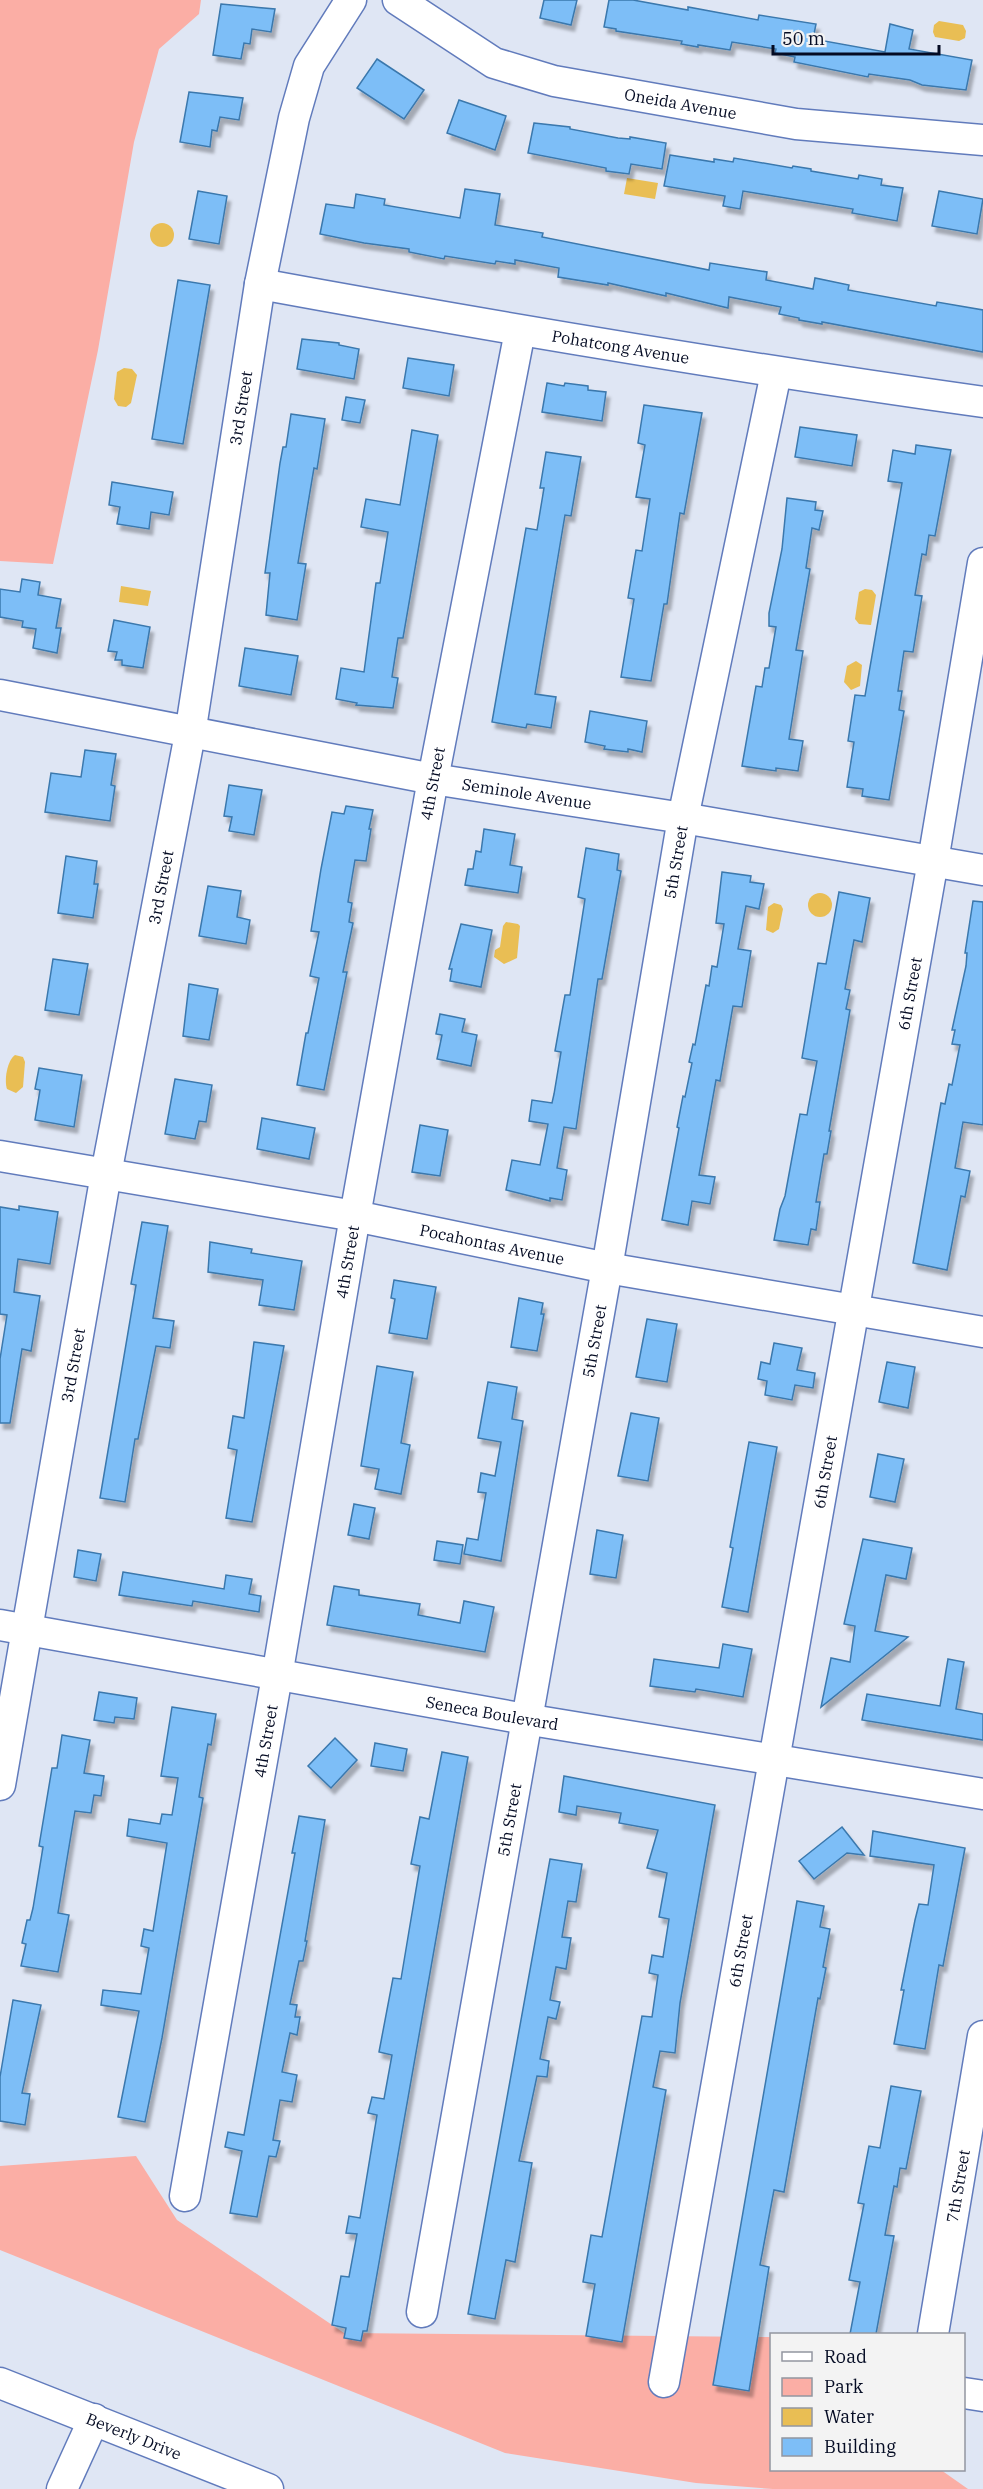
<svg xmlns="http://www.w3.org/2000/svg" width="983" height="2489" font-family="'IBM Plex Serif',serif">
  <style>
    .green { fill: #fbaea5 }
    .water { fill: #e9be54 }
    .building { fill: #7dbef7; stroke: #3a78ad; stroke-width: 1.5; filter: url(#shadow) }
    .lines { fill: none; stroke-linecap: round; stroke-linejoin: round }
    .minor-casing { stroke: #617bbc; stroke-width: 33 }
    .minor { stroke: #fff; stroke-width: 30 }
    .labels { text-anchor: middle; stroke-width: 4.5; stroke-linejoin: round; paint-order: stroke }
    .street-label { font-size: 16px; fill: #040b23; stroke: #f3f3f3 }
  </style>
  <defs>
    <filter id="shadow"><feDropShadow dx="3.5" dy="6" stdDeviation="1.5" flood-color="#0004"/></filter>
  </defs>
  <rect width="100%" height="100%" fill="#dfe6f4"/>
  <g class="green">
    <polygon points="0,0 201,0 199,14 159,49 134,142 98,350 53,564 0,561"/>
    <polygon points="136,2156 177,2220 344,2333 770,2337 772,2339 772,2470 941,2470 968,2489 773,2489 696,2483 505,2453 0,2250 0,2166"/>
  </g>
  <g class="water">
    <polygon points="939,21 963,25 966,31 965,38 959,41 935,37 933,32 934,25"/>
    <polygon points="627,178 658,183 655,199 624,194"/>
    <circle cx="162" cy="235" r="12"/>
    <polygon points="124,368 132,369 137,375 131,403 126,407 118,406 114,399 117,372"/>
    <polygon points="121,586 151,591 148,606 119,602"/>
    <polygon points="865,589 872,590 876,595 871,625 859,624 855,619 859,592"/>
    <polygon points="856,661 862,665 860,686 851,690 844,682 847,666"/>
    <circle cx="820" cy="905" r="12"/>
    <polygon points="774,903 781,905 783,909 779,929 773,933 766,930 768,907"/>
    <polygon points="506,922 518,924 520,926 517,958 504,964 494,957 495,950 500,947 503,926"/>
    <path d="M 15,1055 L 23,1057 L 25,1062 L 23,1087 L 16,1093 L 7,1089 C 4,1080 7,1061 15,1055 Z"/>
  </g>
  <g class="building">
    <polygon points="544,0 577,0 571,25 540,18"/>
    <polygon points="609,0 633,0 688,10 688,7 758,20 759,15 816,24 813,39 885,52 890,24 913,30 909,49 972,60 966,90 922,85 910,80 869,74 868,77 794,62 795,57 775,53 776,49 732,42 730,50 698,45 698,47 681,44 682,41 616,31 616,29 604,27"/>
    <polygon points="221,4 275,9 271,32 252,29 250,44 244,43 241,59 213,55"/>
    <polygon points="377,59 424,90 404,119 357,88"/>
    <polygon points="189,92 243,98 239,120 220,117 217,131 212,130 210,147 180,142"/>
    <polygon points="459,100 506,116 495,150 447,133"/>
    <polygon points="534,123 570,127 570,129 618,138 630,139 630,137 666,143 662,169 631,164 629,174 606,171 606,168 528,153"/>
    <polygon points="670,155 714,162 714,159 733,162 734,158 792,168 793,166 811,169 811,171 858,179 859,175 882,179 881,185 903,188 897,221 852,213 853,209 743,191 740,209 723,206 725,196 664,186"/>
    <polygon points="465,189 500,194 495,225 543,233 542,237 709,270 710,263 767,272 766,280 813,289 815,278 849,285 848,290 936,306 937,302 983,310 983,352 822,322 822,324 799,320 799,318 779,314 781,307 729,297 728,308 666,293 666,296 608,283 608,285 558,277 559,268 515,260 515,264 496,261 495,264 445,256 444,259 409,252 409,249 364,243 320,234 326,204 354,208 356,194 385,199 384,205 460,218"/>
    <polygon points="198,191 227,196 219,244 189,239"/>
    <polygon points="939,191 983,199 977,234 932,226"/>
    <polygon points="178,280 210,285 183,444 152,439"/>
    <polygon points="302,339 339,343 339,345 359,349 354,379 297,369"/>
    <polygon points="408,358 454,365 449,396 403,388"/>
    <polygon points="547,383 564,386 565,383 588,386 588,390 606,392 602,421 542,412"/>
    <polygon points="346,397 365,400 360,423 342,420"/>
    <polygon points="644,405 702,413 684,514 680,513 667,604 664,604 651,681 621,677 634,599 628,598 636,550 642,551 650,499 636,497 645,445 638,443"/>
    <polygon points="291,414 325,419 317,469 314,468 298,563 306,564 297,620 266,615 270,573 265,573 280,463 283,447 286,447"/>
    <polygon points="800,427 857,435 852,466 795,457"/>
    <polygon points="412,430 438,435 403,638 398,638 392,677 398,678 393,708 356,705 357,703 336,699 341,668 364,672 376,583 380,583 388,532 361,527 366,499 400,505"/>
    <polygon points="916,445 951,450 935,536 929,535 926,555 922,554 915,595 922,596 913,652 904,651 898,691 902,691 899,710 904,711 889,800 862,796 863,789 847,787 854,742 848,741 855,695 865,696 902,483 888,481 893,450 915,454"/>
    <polygon points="546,452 581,457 571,516 565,515 535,694 556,697 551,728 527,724 526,728 492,722 526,528 537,530 544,488 540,488"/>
    <polygon points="112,482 173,492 169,515 151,512 149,529 117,524 120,507 109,505"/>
    <polygon points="787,498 816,502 815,510 823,511 819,530 812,528 806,568 810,569 796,650 803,651 789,739 803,741 798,771 776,768 776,771 742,766 756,686 762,687 765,668 769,668 776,627 769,626 769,613 782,549"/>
    <polygon points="22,579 40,582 38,595 61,599 56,628 61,628 57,653 33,648 36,629 22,627 23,621 0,617 0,589 20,592"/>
    <polygon points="114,620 150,627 143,668 122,665 122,660 115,660 117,652 108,651"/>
    <polygon points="245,648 298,656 291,695 239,686"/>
    <polygon points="590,711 647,721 642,752 628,749 628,752 604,749 605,746 585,742"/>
    <polygon points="85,750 116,754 111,785 115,786 110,821 45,812 51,773 81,777"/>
    <polygon points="229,785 262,790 254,835 229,831 232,817 224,816"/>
    <polygon points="346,806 373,810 369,829 371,829 366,861 355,860 348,902 352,903 349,922 353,923 343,972 347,972 324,1090 297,1085 306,1033 308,1033 319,978 310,976 319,932 311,931 321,869 332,812 344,814"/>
    <polygon points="484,829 515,834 510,865 522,867 518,893 465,885 468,869 473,869 476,851 481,852"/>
    <polygon points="586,848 619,854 617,870 621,871 602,979 598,979 576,1129 564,1127 557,1168 567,1170 562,1200 550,1198 550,1201 506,1190 512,1160 540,1165 548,1124 529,1121 532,1100 552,1103 554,1094 561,1052 555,1051 565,995 570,995 585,899 578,897"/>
    <polygon points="66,856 97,861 94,884 98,884 93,918 58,913"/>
    <polygon points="722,872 751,876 750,882 764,884 759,909 746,906 738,949 751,951 742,1007 733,1006 720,1081 716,1080 699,1175 715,1177 710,1204 692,1201 688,1225 662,1220 679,1128 677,1127 683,1096 685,1097 692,1063 689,1062 693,1044 695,1045 706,985 709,986 712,966 717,967 724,924 716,923"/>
    <polygon points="208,886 241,891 237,917 250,920 246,944 199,936"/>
    <polygon points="839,892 870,898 862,942 854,940 845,989 850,990 846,1009 850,1010 829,1131 831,1131 827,1154 824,1154 816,1202 820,1202 816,1230 811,1229 808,1245 774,1240 780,1209 785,1196 800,1114 807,1115 808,1109 817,1061 802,1058 818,963 826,964"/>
    <polygon points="973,901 983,902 983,1125 963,1122 955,1168 970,1171 965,1197 961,1196 947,1270 913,1263 941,1103 945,1104 949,1084 952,1085 960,1045 952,1044 955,1030 952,1030 966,966 967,953 965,953"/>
    <polygon points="461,924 492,930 481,987 450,981 452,969 449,969"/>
    <polygon points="53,959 88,964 79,1015 45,1010"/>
    <polygon points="189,984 218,989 209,1040 183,1036"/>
    <polygon points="440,1014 465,1019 462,1032 477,1035 471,1066 437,1059 442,1035 436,1034"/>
    <polygon points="39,1068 82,1075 74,1127 35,1120 40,1090 35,1089"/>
    <polygon points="175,1079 212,1085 206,1122 199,1121 195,1139 165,1134"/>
    <polygon points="262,1118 315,1128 309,1159 257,1149"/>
    <polygon points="420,1125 448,1130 440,1176 412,1172"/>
    <polygon points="19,1206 58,1212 50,1264 18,1259 14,1292 40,1296 31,1351 22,1349 10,1423 0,1423 0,1359 7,1315 0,1314 0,1207 19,1210"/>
    <polygon points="142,1222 168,1226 153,1318 174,1321 170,1348 156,1346 138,1439 135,1439 125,1502 100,1498 136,1285 131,1284"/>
    <polygon points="210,1242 252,1249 251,1253 302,1261 294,1310 259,1305 263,1280 208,1272"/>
    <polygon points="394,1280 436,1287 427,1339 389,1333 395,1299 391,1298"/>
    <polygon points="519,1298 543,1303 541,1314 544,1314 537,1351 511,1347"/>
    <polygon points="647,1319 677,1324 667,1382 636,1377"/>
    <polygon points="254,1342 284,1346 252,1522 226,1518 237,1450 228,1448 233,1416 244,1418"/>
    <polygon points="774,1343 802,1348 797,1370 815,1373 813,1388 795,1385 792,1400 765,1395 767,1381 758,1379 761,1362 770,1364"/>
    <polygon points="887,1362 915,1367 908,1408 879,1402"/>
    <polygon points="377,1366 413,1372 401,1443 410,1445 401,1494 375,1489 379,1469 361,1466"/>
    <polygon points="488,1382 517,1387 512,1419 523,1421 501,1561 464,1554 467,1538 478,1540 486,1493 478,1492 481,1473 495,1476 501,1442 478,1438"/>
    <polygon points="631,1413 659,1418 648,1481 618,1476"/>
    <polygon points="749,1442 777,1447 748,1612 722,1607 733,1548 730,1547"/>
    <polygon points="878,1454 904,1459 895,1502 870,1497"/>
    <polygon points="354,1504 375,1508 369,1539 348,1535"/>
    <polygon points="597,1530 623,1535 616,1578 590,1574"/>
    <polygon points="863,1539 912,1548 906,1579 886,1575 875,1631 908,1637 821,1707 831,1658 850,1662 855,1626 844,1624"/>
    <polygon points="437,1541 463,1545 460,1564 434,1560"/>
    <polygon points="78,1550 101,1554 96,1581 74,1577"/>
    <polygon points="123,1572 224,1589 226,1575 252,1579 249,1594 261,1596 259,1612 193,1601 192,1606 119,1595"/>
    <polygon points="334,1586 359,1590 359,1595 420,1604 418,1615 460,1623 464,1601 494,1607 485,1652 327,1625"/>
    <polygon points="723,1644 752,1649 743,1697 696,1689 695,1692 650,1686 654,1659 719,1668"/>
    <polygon points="948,1659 964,1662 956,1709 983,1714 983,1740 862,1720 867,1694 940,1706"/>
    <polygon points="99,1692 137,1698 134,1719 115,1717 114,1723 94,1720"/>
    <polygon points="172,1707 216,1714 211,1745 208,1744 199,1797 203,1798 162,2038 145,2122 118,2117 139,2011 101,2005 103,1990 141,1994 149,1948 141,1946 144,1929 153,1931 167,1843 127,1836 129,1819 160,1824 162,1814 172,1815 178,1778 161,1776"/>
    <polygon points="62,1735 90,1740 84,1773 104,1776 101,1796 94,1795 91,1813 75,1811 58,1913 69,1915 58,1972 21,1966 26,1944 22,1943 27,1920 30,1920 33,1908 43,1847 39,1846 52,1768 57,1768"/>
    <polygon points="335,1738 357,1760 331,1788 308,1766"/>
    <polygon points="375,1743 407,1749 403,1771 371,1766"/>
    <polygon points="442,1752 468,1757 367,2331 363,2331 361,2341 344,2338 346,2328 332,2325 341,2276 349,2277 357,2234 346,2233 349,2216 360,2218 377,2115 368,2113 372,2097 384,2099 392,2055 379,2052 393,1978 401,1979 409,1931 420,1866 411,1864 420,1817 429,1819"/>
    <polygon points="564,1776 715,1805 680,2003 675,2053 660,2051 653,2087 666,2090 622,2342 586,2336 595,2284 583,2282 591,2235 602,2237 642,2016 652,2017 658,1975 649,1973 652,1955 663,1957 669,1919 659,1917 667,1873 647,1868 658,1830 619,1823 621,1813 577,1806 576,1815 559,1812"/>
    <polygon points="299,1816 325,1820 305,1941 307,1941 303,1961 299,1961 290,2004 297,2005 295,2017 300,2017 297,2035 290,2033 282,2072 297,2075 292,2102 280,2100 273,2140 280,2141 276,2157 269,2156 257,2217 230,2213 242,2151 225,2147 228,2132 244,2135 295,1853 292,1853"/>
    <polygon points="842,1827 864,1855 847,1853 814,1879 799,1861"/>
    <polygon points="873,1831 965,1848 943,1966 939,1965 925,2049 894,2044 904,1990 901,1990 915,1920 919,1904 928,1905 934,1865 870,1856"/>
    <polygon points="550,1859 582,1864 576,1902 568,1901 562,1937 571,1938 566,1969 556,1967 550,2000 560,2002 556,2019 548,2017 540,2059 549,2061 547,2077 537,2076 519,2161 532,2163 515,2262 506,2260 495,2319 468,2314"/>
    <polygon points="797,1901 824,1906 820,1927 830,1929 823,1967 826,1968 820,1999 818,1998 784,2192 774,2190 760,2265 769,2267 749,2391 713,2385"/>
    <polygon points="13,2000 41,2005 22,2093 30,2094 25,2125 0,2121 0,2077"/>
    <polygon points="891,2086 921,2091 906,2169 900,2168 897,2187 894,2186 885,2235 894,2236 876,2334 850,2334 860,2282 849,2280 864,2204 858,2203 869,2146 880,2148"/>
  </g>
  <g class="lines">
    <defs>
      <g id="minor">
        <path id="s1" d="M 398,0 L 494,63 L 554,81 L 796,124 L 983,140"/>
        <path id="s2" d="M 260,284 C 500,328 741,368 983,402"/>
        <path id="s3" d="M 0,695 L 433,779 L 683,818 L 983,870"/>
        <path id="s4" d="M 0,1156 L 355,1216 L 607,1268 L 983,1332"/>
        <path id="s5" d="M 0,1625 L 525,1719 L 983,1794"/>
        <path id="s6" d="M 0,1785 L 106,1174 L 190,734 L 260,284 L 294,118 L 309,66 L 351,0"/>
        <path id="s7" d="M 185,2196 L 277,1676 L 355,1216 L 433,779 L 520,331"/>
        <path id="s8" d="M 422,2312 L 607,1268 L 683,818 L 776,373"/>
        <path id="s9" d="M 933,2334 L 983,2036"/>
        <path id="s10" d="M 664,2382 L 933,861 L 983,563"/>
        <path id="s11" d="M 0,2383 L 268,2489"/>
        <polyline points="964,2393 983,2396"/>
        <polyline points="62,2489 94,2419"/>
      </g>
    </defs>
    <use href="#minor" class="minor-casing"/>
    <use href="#minor" class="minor"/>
  </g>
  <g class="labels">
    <g class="street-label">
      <text dy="6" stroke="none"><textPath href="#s1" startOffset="306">Oneida Avenue</textPath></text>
      <text dy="6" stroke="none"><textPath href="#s2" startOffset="366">Pohatcong Avenue</textPath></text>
      <text dy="6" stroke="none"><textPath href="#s6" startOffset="1398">3rd Street</textPath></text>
      <text dy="6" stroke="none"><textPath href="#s7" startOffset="1434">4th Street</textPath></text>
      <text dy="6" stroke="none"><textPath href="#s3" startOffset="536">Seminole Avenue</textPath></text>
      <text dy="6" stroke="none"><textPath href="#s8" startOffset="1472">5th Street</textPath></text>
      <text dy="6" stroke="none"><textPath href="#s6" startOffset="912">3rd Street</textPath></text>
      <text dy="6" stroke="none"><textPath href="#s10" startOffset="1410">6th Street</textPath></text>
      <text dy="6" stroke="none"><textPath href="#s4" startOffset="500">Pocahontas Avenue</textPath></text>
      <text dy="6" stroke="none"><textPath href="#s7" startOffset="948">4th Street</textPath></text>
      <text dy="6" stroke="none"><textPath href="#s8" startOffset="986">5th Street</textPath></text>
      <text dy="6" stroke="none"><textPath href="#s6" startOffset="426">3rd Street</textPath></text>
      <text dy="6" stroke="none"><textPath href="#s10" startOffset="924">6th Street</textPath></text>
      <text dy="6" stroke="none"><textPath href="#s5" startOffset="500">Seneca Boulevard</textPath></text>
      <text dy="6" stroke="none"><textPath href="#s7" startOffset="462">4th Street</textPath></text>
      <text dy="6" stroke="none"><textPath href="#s8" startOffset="500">5th Street</textPath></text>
      <text dy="6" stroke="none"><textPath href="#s10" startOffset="438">6th Street</textPath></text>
      <text dy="6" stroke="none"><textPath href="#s9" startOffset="150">7th Street</textPath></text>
      <text dy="6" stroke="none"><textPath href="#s11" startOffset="144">Beverly Drive</textPath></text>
    </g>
  </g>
  <rect x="770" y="2333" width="195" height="138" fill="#f3f3f3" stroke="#9396a0" stroke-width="1.5"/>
  <rect x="782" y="2352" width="30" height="9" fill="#ffffff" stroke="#9396a0" stroke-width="1.5"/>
  <text x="824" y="2363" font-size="18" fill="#040b23">Road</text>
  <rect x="782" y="2378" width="30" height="18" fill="#fbaea5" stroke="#9396a0" stroke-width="1.5"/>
  <text x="824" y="2393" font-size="18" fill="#040b23">Park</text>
  <rect x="782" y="2408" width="30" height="18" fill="#e9be54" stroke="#9396a0" stroke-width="1.5"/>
  <text x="824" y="2423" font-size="18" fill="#040b23">Water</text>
  <rect x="782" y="2438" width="30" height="18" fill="#7dbef7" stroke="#9396a0" stroke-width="1.5"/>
  <text x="824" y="2453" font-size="18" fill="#040b23">Building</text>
  <path d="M773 45v9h166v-9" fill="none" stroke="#040b23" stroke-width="3"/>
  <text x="782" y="45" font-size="18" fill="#040b23" stroke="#f3f3f3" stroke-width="4.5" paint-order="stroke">50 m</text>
</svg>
